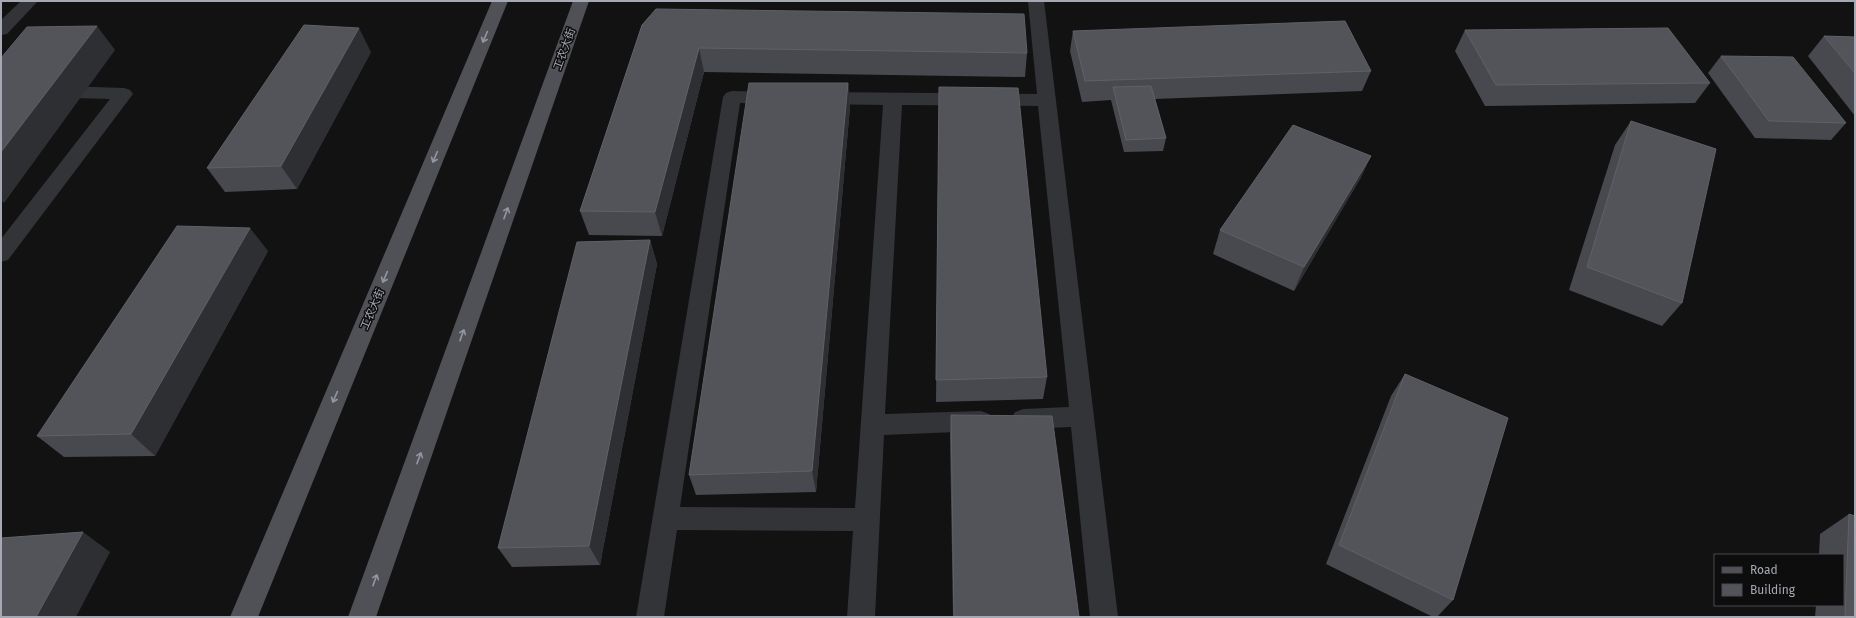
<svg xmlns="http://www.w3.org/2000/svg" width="1856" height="618" font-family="'Fira Sans','Noto Sans SC',sans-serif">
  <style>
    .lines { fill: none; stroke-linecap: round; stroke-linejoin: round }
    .minor { fill: #333438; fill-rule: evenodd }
    .primary { fill: #505157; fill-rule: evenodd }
    .wall { fill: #48494e }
    .shaded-wall { fill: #2e2f32 }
    .building { fill: #525459; stroke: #5f6167 }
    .oneway { stroke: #9497a1 }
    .labels { text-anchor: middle; stroke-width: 3; stroke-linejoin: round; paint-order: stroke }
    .street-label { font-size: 11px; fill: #a5a9b3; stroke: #0d0d0e }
  </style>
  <rect width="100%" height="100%" fill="#121213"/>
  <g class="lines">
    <g class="minor">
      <polygon points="21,1 38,1 7,34 1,35 1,20"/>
      <polygon points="1028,1 1044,1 1118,617 1090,617 1071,427 1023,429 1015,426 1011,419 1015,412 1023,409 1069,407 1038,106 902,105 885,414 981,411 989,414 993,421 989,428 981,431 884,435 875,617 847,617 853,531 677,530 664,617 636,617 723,97 726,93 732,91 776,92 782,94 785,98 782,102 776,104 740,103 680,507 855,508 883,105 820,104 814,102 811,98 814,94 820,92 1037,94"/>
      <polygon points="1,84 124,88 130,90 133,94 8,260 1,262 1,239 110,99 1,96"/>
    </g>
    <g class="primary">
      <polygon points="492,1 508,1 258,617 230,617"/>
      <polygon points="573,1 589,1 376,617 348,617"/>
    </g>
  </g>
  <g class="wall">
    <polygon points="656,9 1027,53 1025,77 704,72 662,236 589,235 580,211"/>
    <polygon points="1465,30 1710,83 1695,103 1485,106 1455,51"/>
    <polygon points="1073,31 1371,71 1362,91 1155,99 1166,138 1163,151 1124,152 1111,100 1082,102 1070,51"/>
    <polygon points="1824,36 1855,37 1855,116 1808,56"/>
    <polygon points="371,52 297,189 225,192 207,168"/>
    <polygon points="1721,56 1846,123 1831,140 1755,138 1708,73"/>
    <polygon points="848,83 850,107 816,492 696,495 689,475"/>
    <polygon points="939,87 1047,377 1043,399 936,402"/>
    <polygon points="1631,121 1682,303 1662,326 1569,290 1615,145"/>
    <polygon points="1371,156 1360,179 1294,291 1213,254 1220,230"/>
    <polygon points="650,240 657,264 600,565 512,567 498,548"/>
    <polygon points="268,251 155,456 64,457 37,436"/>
    <polygon points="1405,374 1453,600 1437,617 1433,617 1326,564 1391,396"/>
    <polygon points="951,415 1079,617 953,617 950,436"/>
    <polygon points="1849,514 1855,617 1815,617 1816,605 1843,605 1843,555 1819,555 1820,534"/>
  </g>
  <g class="shaded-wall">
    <polygon points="97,26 115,50 4,203 1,200 1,152"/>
    <polygon points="359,28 371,52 297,189 281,166"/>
    <polygon points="699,48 704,72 662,236 655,212"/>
    <polygon points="848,83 850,107 816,492 812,471"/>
    <polygon points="1371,156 1360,179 1294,291 1304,267"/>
    <polygon points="250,228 268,251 155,456 131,434"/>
    <polygon points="650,240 657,264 600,565 589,546"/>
    <polygon points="83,532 110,552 76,617 36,617"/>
  </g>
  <g class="building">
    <polygon points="656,9 1024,14 1027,53 699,48 655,212 580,211 642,25"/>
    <polygon points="1345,21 1371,71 1085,81 1073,31"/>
    <polygon points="304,25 359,28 281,166 207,168"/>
    <polygon points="97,26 1,152 1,58 27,27"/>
    <polygon points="1668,28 1710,83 1496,85 1465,30"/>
    <polygon points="1824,36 1855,37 1855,73"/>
    <polygon points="1721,56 1793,57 1846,123 1769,121"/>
    <polygon points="749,83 848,83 812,471 689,475"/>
    <polygon points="1151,86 1166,138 1126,140 1113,87"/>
    <polygon points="939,87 1018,88 1047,377 936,380"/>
    <polygon points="1631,121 1716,149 1682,303 1587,267"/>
    <polygon points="1293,125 1371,156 1304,267 1220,230"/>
    <polygon points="177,226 250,228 131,434 37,436"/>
    <polygon points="650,240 589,546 498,548 577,242"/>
    <polygon points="1405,374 1508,418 1453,600 1339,545"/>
    <polygon points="951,415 1052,416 1079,617 954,617"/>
    <polygon points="1849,514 1855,516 1855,617 1845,617"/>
    <polygon points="83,532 36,617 1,617 1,538"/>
  </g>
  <defs><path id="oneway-shaft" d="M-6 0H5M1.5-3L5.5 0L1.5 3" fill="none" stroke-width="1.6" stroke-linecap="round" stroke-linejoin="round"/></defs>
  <g class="oneway">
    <use href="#oneway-shaft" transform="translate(485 37) rotate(113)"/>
    <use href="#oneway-shaft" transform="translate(435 157) rotate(113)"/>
    <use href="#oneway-shaft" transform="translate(506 213) rotate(-70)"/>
    <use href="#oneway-shaft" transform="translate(385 277) rotate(113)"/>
    <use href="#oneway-shaft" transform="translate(462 335) rotate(-70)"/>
    <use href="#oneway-shaft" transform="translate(335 397) rotate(113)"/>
    <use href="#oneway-shaft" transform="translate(419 458) rotate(-70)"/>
    <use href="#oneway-shaft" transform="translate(375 580) rotate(-70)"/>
  </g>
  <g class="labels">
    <g class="street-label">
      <text transform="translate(564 49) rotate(-70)" y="4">工农大街</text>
      <text transform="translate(372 309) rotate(-67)" y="4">工农大街</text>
    </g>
  </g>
  <rect width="1856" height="618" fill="none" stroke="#a5a9b3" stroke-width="4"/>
  <rect x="1714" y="554" width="130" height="52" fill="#0d0d0e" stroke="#4a4b50"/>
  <rect x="1722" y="567" width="20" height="6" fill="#505157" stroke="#4a4b50"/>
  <text x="1750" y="574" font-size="12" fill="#a5a9b3">Road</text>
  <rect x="1722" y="584" width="20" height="12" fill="#525459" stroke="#4a4b50"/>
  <text x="1750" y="594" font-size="12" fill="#a5a9b3">Building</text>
</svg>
